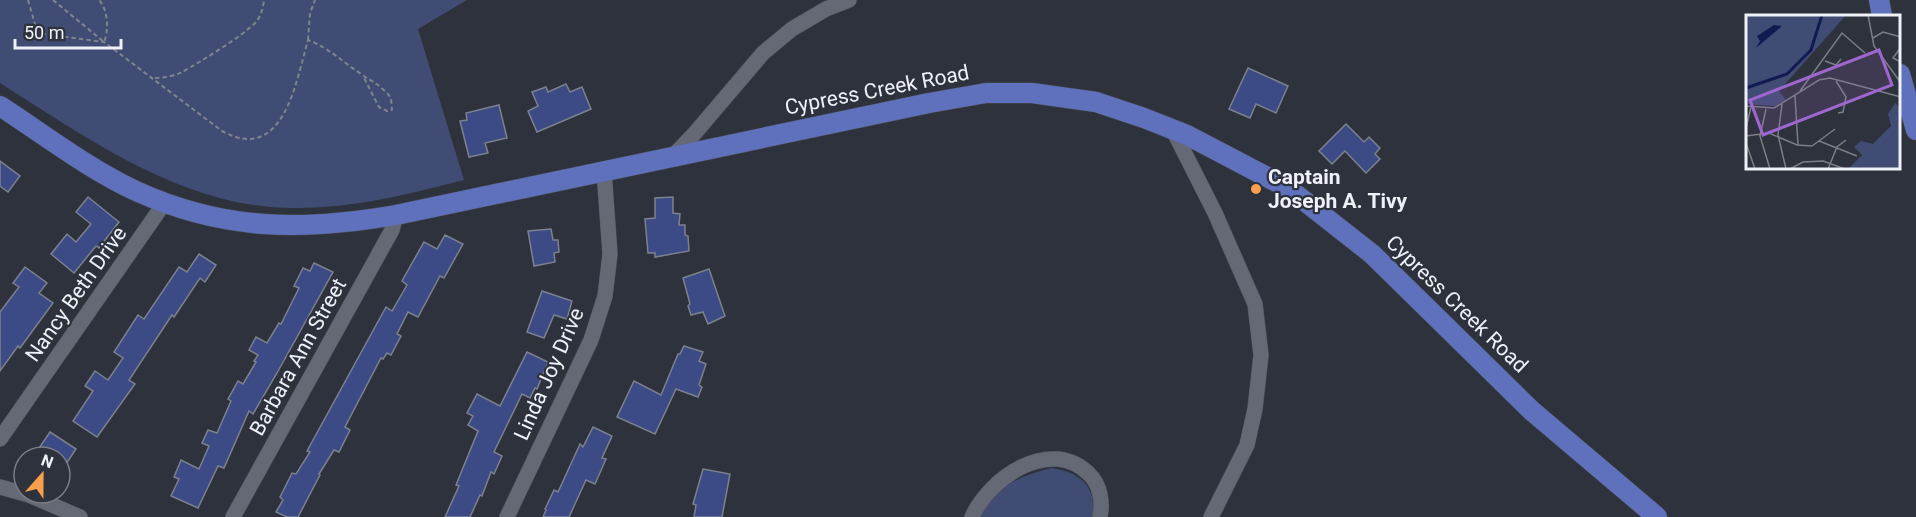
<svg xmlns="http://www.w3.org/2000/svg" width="1916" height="517" font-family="Roboto,sans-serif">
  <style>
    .green { fill: #404c74 }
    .building { fill: #3c4b85; stroke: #7c818d; stroke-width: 1.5 }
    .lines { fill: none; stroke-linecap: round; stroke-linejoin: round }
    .minor-casing { stroke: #4a4e56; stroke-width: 16 }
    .major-casing { stroke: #4a4e56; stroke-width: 21 }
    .path { stroke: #80848c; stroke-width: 2; stroke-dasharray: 4.5 3; stroke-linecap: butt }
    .minor { stroke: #656975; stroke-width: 15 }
    .major { stroke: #5f71bc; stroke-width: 20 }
    .poi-dot { fill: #f99f4d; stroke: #2e323c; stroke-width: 2 }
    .labels { text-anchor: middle; stroke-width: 4.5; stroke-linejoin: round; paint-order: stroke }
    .street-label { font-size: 21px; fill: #eef1f8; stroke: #2e323c }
    .poi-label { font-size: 21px; font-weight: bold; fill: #eef1f8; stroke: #2e323c; text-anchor: start }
    .inset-river { fill: none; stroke: #121b51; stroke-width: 3 }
    .inset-road { fill: none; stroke: #7b7e87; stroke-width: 1.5 }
    .view { fill: #9e67d0; fill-opacity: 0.15; stroke: #9e67d0; stroke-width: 3 }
    .inset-edge { fill: none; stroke: #eef1f8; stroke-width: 3 }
  </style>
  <rect width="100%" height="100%" fill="#2e323c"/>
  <g class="green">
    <path d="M 0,0 L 467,0 L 418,29 L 464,180 C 409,194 355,208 298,208 C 187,210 90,140 0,83 Z"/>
    <path d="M 1052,468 C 1081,473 1096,486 1093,517 L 981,517 C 989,488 1025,474 1052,468 Z"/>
  </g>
  <g class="building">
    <polygon points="1248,68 1288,86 1276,113 1256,104 1250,118 1229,109"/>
    <polygon points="566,84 570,92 582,87 591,109 537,132 528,111 538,106 532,92 546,87 548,92"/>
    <polygon points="499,105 507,138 485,143 488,153 469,157 460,121 467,120 466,113"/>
    <polygon points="1346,124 1364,142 1369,137 1380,148 1375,154 1380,159 1366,173 1345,151 1332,164 1319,151"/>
    <polygon points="0,161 20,176 8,192 0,186"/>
    <polygon points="88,197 119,222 99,248 96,246 74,273 51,254 67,234 76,242 91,224 76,212"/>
    <polygon points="673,197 673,213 680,214 679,225 685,225 685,235 688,236 689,251 655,257 655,253 648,253 645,219 655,218 655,198"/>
    <polygon points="551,229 553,240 558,240 559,252 554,253 555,262 534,266 528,231"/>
    <polygon points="445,235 463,244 444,278 440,276 418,317 408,312 397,334 401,336 391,355 387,353 383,359 381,358 345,427 350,430 339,452 334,450 319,474 320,475 298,517 287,517 276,512 283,500 280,497 292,473 296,474 310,452 307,451 386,307 392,311 407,285 402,281 424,242 437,249"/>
    <polygon points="199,254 216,265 205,282 200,278 174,317 172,315 129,380 135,384 97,437 73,421 93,391 85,386 95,371 108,380 123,358 114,352 138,315 144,319 179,267 187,272"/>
    <polygon points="314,263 333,272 277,373 253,414 249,411 224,468 218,466 198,508 171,496 179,479 174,477 181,460 199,469 209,446 202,443 208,430 217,433 231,401 228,399 238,381 243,384 256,362 254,361 258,355 249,350 256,337 267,343 279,323 281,324 299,288 294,286 303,268 310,271"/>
    <polygon points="25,267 47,283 39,293 53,303 20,348 18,346 0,371 0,312 19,287 13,283"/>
    <polygon points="709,269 725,316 708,324 703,312 691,315 688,306 690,304 683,278"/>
    <polygon points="542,291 572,301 567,319 554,315 544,338 527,332"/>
    <polygon points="684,346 703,352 699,361 706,364 699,385 702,387 698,397 676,389 655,434 617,417 634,381 661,395 678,354 680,354"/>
    <polygon points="527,352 548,362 537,389 535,388 530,398 522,394 494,452 502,456 494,474 491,472 482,496 480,495 470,517 445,517 459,486 456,485 478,431 468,425 473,416 467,413 477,394 500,406"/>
    <polygon points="593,427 612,436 602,458 606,459 595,484 586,480 569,517 543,517 546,510 545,509 554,490 558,492 580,444 583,447"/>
    <polygon points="50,432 76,449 60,473 60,457 33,457"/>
    <polygon points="703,469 730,474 722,517 694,517 696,505 693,504"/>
  </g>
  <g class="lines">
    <defs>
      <g id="minor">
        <polyline points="1173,130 1215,213 1255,304 1261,355 1255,409 1247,445 1211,517"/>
        <polyline points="673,156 695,133 763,53 792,29 826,9 849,0"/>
        <polyline points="0,439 165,202"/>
        <polyline points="0,487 29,495 80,517"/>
        <polyline points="233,517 392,230 396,215"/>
        <polyline points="507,517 591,340 605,296 610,254 604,171"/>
        <path d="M 972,517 C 990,477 1051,436 1089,474 C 1100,484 1103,502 1100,517"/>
      </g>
      <g id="major">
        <polyline points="1879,0 1882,16"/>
        <polyline points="1900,74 1916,130"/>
        <path d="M 0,106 C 43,134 90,170 136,191 C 224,231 303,231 396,215 L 929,103 L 986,93 L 1032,93 L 1096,102 L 1144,118 L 1187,135 L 1288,188 L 1372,254 L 1532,411 L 1657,517"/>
      </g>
    </defs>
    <use href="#minor" class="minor-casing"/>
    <use href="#major" class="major-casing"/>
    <g class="path">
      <path d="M 28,0 L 37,31 L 44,34 L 104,42 L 222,131 C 284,165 296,81 308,40 C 329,48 343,62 361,74 C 374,83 381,85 391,98 L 392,110 L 387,111 L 379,107 L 363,76"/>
      <path d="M 53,0 L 104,42 C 109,31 108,9 99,0"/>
      <polyline points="308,40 310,13 315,0"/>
      <path d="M 155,78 C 164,78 174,76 182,72 C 200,62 243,36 256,22 C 261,16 263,8 264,0"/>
    </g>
    <use href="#minor" class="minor"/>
    <use href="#major" class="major"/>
  </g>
  <circle class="poi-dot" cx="1256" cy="189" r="6"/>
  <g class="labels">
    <g class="street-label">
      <text transform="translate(877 90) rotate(-11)" y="7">Cypress Creek Road</text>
      <text transform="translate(76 294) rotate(-55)" y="7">Nancy Beth Drive</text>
      <text transform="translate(1457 304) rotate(44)" y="7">Cypress Creek Road</text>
      <text transform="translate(298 357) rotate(-61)" y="7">Barbara Ann Street</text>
      <text transform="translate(549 374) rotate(-66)" y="7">Linda Joy Drive</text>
    </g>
    <g class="poi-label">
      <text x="1268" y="184">Captain<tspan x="1268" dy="24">Joseph A. Tivy</tspan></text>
    </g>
  </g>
  <g transform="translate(1746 15)">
    <rect width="154" height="154" fill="#2e323c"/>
    <path d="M 0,0 L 100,0 L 33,76 L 40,85 L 29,91 L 0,89 ZM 149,88 L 154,92 L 154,153 L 102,154 L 116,140 L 108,132 L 115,126 L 127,129 L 145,111 L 142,99 Z" fill="#404c74"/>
    <path d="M 28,10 L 36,11 L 10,33 L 14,26 L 11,21 Z" fill="#121b51"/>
    <path class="inset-river" d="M 0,73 L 41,59 L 65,35 L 76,0"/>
    <path class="inset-road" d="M 122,0 L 128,31 L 155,68M 127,23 L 137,17 L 155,22M 155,32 L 147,43 L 155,47M 79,46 L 90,50 L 95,44M 90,66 L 100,82 L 97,97 L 92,98M 54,76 L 96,18 L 119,38M 49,81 L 52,130M 36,89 L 32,120 L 40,154M 0,91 L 28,93 L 73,65 L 84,63 L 155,82M 20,94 L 14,121 L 24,154M 0,113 L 5,92M 0,121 L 23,118 L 51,130 L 66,131 L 89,114M 73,126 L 111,141M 0,128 L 9,154M 44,154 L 57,147 L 77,146 L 99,154M 82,154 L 91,132 L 100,125"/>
    <path class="view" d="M 133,35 L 146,70 L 17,120 L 4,85 Z"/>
    <rect width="154" height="154" class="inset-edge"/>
  </g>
  <g transform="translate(42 475) rotate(21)"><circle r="28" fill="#2e323c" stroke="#7b7e87" stroke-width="1.5"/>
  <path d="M0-4.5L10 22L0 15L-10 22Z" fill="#f99f4d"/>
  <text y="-9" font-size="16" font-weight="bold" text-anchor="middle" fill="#eef1f8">N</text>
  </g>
  <path d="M15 39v9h106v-9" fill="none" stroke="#eef1f8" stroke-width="3"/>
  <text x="24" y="39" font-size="18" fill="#eef1f8" stroke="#2e323c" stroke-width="4.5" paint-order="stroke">50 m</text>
</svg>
